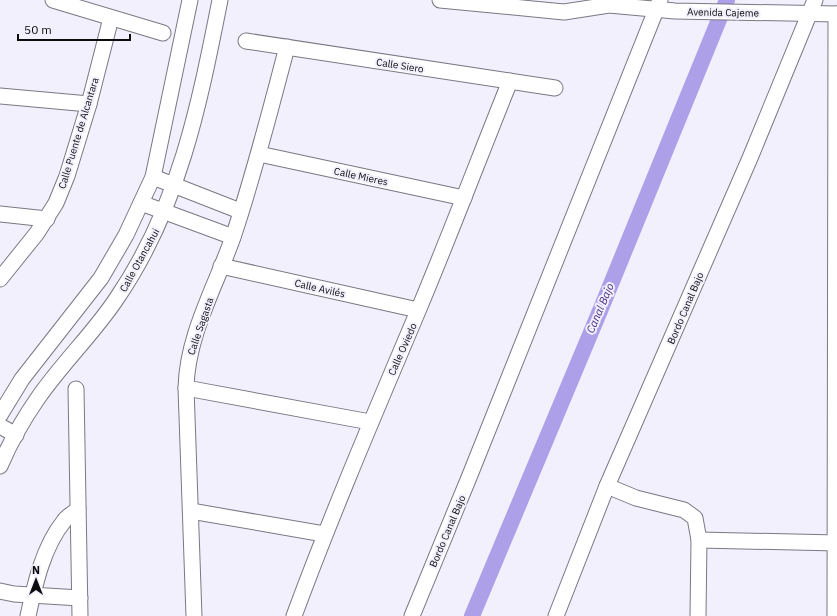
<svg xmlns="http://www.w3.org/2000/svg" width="837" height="616" font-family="'IBM Plex Sans',sans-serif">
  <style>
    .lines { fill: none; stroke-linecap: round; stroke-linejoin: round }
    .canal { stroke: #ae9fe9; stroke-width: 16 }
    .minor-casing { stroke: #7a7883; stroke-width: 17 }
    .minor { stroke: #fff; stroke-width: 15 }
    .labels { text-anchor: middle; stroke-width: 4; stroke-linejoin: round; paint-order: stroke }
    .street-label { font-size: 10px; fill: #0c0c0f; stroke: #f2f0fc }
    .water-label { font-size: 11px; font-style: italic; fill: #462b80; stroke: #f2f0fc }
  </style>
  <rect width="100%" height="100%" fill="#f2f0fc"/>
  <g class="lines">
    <polyline class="canal" points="472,616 602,306 727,0"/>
    <defs>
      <g id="minor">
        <polyline points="53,0 163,33"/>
        <polyline points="440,0 564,12 609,5 675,11 837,14"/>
        <polyline points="246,41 555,88"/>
        <polyline points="0,96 89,104"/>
        <polyline points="259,154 464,198"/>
        <polyline points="153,177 240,211"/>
        <polyline points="141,203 233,237"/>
        <polyline points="0,214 47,219"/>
        <polyline points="221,266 418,310"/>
        <polyline points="0,279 37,233 56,203 67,176 89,104 111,18"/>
        <polyline points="186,388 370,422"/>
        <polyline points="76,389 80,616"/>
        <polyline points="0,415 22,379 101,278 126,235 153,177 190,0"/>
        <polyline points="0,426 16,435"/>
        <path d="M 0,466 C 10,443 24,418 38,398 C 62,363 94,333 117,298 C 179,207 199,106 220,0"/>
        <polyline points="607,486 636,498 684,510 695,518 699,540 698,616"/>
        <polyline points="191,511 324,534"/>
        <polyline points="699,540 837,543"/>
        <polyline points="0,591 14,594 80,598"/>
        <path d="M 28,616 C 35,584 43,547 64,521 C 67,516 74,513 78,509"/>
        <path d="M 194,616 L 186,388 C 187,335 216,286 233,237 C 254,175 270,111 287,47"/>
        <path d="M 294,616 C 332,513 375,413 418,311 C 450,235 479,158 510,81"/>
        <polyline points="412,616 470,475 660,0"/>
        <polyline points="556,616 607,486 750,158 815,0"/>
        <polyline points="835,616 836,14"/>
      </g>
    </defs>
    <use href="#minor" class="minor-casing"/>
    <use href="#minor" class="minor"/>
  </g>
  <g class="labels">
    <g class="street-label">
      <text transform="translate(723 12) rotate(1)" y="4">Avenida Cajeme</text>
      <text transform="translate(400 65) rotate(9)" y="4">Calle Siero</text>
      <text transform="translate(78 133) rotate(-73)" y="4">Calle Puente de Alcantara</text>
      <text transform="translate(361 176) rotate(12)" y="4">Calle Mieres</text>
      <text transform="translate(139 260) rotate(-61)" y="4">Calle Otancahui</text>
      <text transform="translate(320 288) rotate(13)" y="4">Calle Avilés</text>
      <text transform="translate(685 308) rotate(-67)" y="4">Bordo Canal Bajo</text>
      <text transform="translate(200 326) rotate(-71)" y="4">Calle Sagasta</text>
      <text transform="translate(402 349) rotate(-66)" y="4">Calle Oviedo</text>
      <text transform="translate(447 531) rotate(-67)" y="4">Bordo Canal Bajo</text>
    </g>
    <g class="water-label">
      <text transform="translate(600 308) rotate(-67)" y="4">Canal Bajo</text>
    </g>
  </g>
  <g transform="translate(36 580)" stroke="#f2f0fc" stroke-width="3" paint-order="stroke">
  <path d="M0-3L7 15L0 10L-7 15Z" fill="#0c0c0f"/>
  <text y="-6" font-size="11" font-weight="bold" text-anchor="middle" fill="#0c0c0f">N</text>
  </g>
  <path d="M18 34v6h112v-6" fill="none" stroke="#0c0c0f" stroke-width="2"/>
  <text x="24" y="34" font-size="12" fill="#0c0c0f" stroke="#f2f0fc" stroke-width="3" paint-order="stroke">50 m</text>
</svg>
